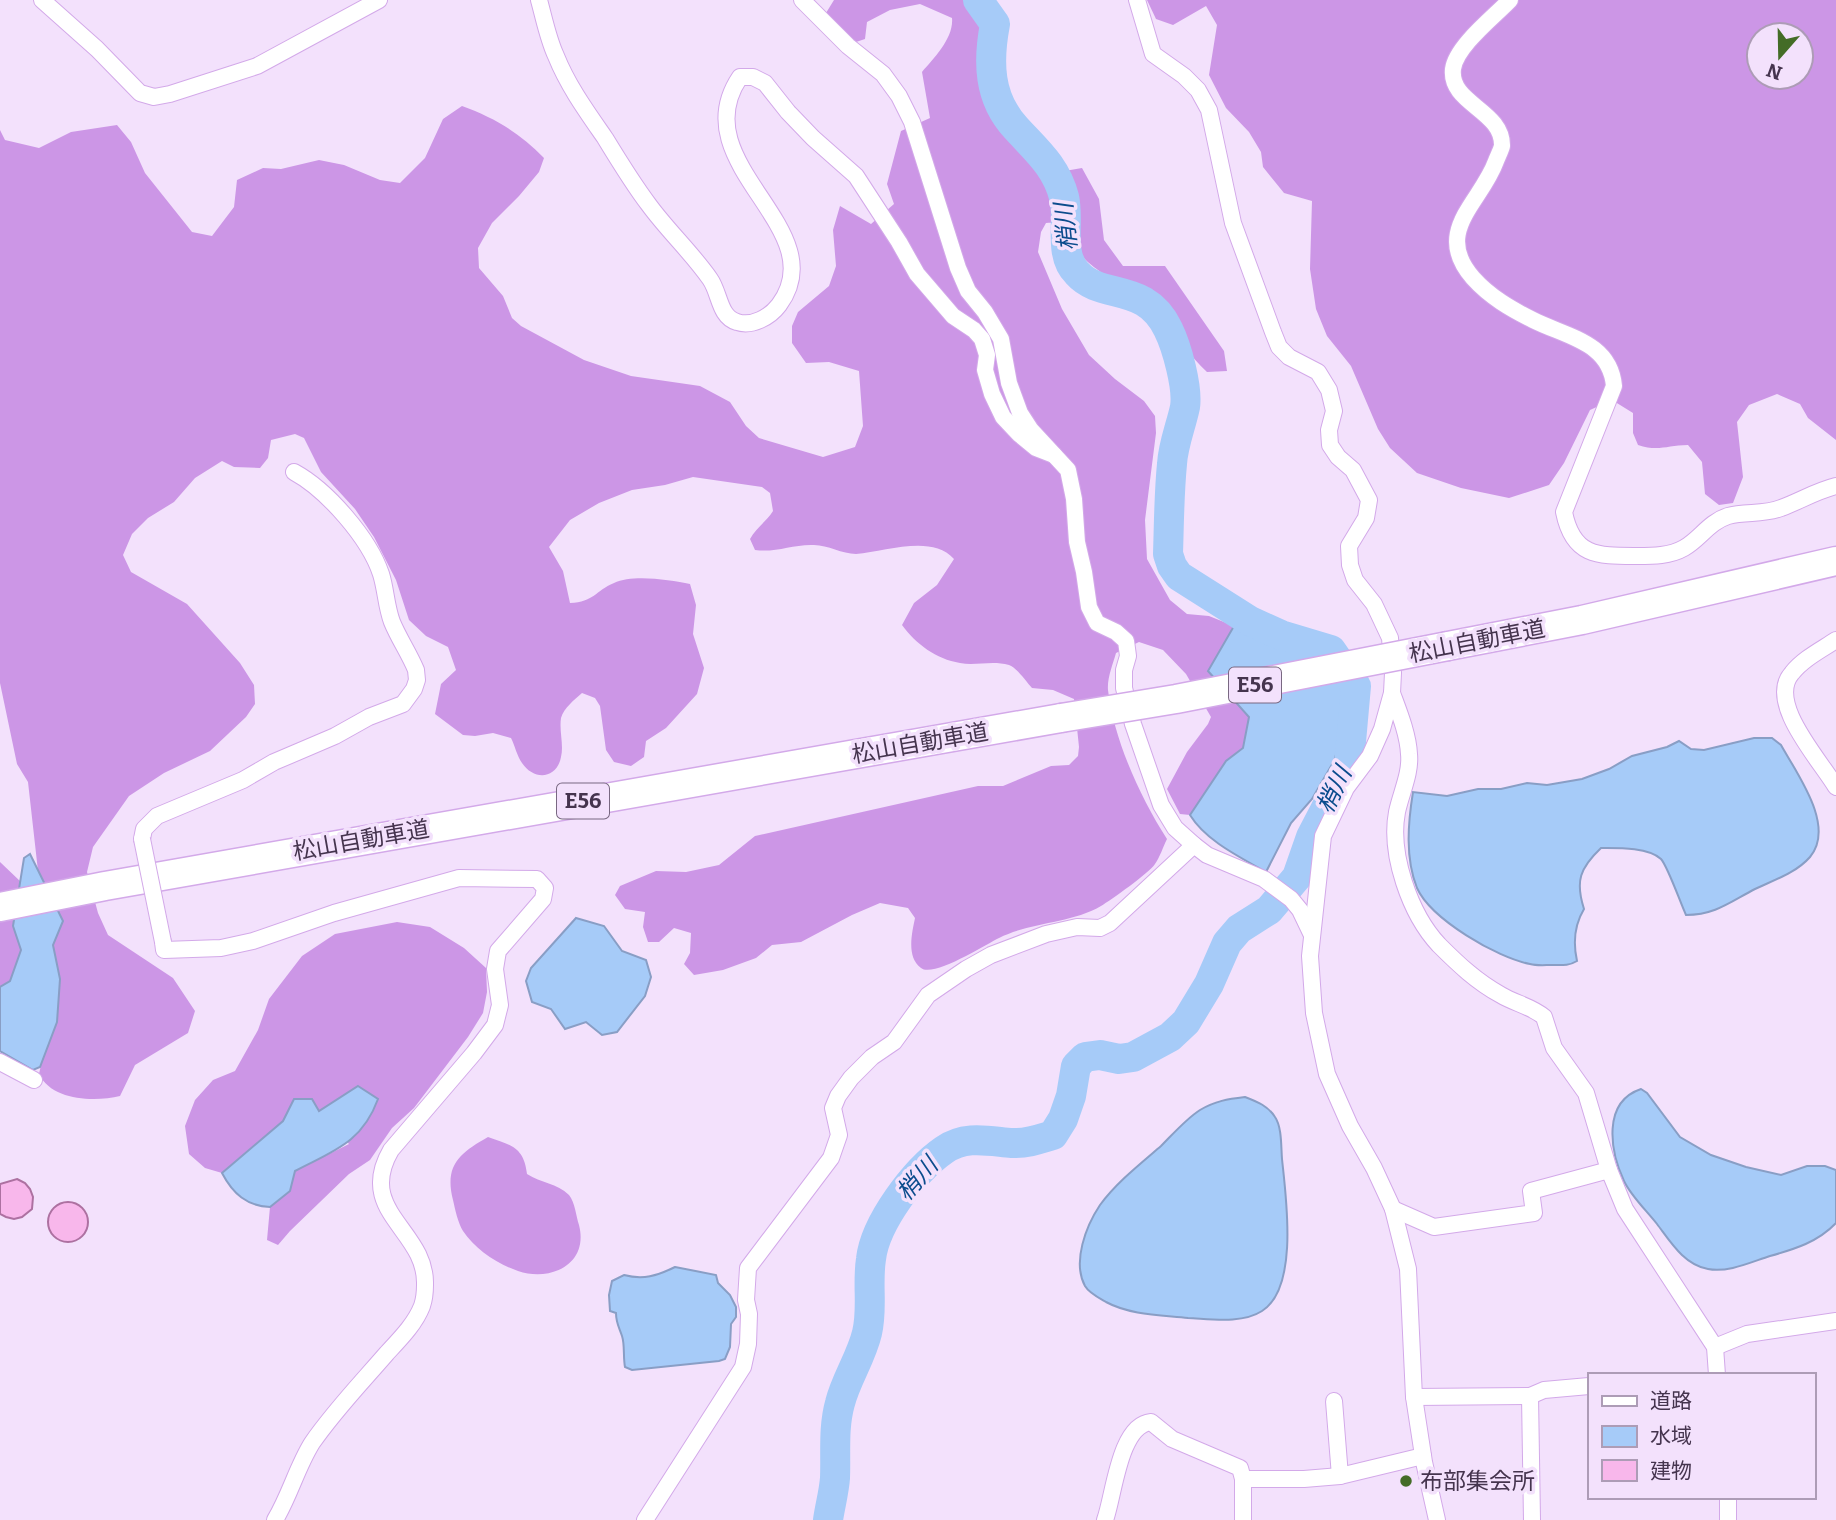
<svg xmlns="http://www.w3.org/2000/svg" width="1836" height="1520" font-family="Bitter,'Noto Sans JP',serif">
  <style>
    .forest { fill: #cc96e6; fill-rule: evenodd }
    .water { fill: #a6cbf8; stroke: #899ec5; stroke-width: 2 }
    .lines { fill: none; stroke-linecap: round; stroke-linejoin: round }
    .river { stroke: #a6cbf8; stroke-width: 30 }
    .building { fill: #f8b7eb; stroke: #ad71a1; stroke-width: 2 }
    .minor-casing { stroke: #d3a9e9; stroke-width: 18 }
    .motorway-casing { stroke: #d3a9e9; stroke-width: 31 }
    .minor { stroke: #fff; stroke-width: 16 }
    .motorway { stroke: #fff; stroke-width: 28 }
    .minor-bridge-casing { stroke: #d3a9e9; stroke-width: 18; stroke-linecap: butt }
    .motorway-bridge-casing { stroke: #d3a9e9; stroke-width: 31; stroke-linecap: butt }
    .minor-bridge { stroke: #fff; stroke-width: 16 }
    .motorway-bridge { stroke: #fff; stroke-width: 28 }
    .poi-dot { fill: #446c27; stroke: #f3e1fc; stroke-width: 2.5 }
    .labels { text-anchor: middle; stroke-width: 7; stroke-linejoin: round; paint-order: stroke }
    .shield { fill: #f3e1fc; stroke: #796882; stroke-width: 2 }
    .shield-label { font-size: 21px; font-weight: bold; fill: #45344e }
    .street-label { font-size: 23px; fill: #45344e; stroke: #f3e1fc }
    .poi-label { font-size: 23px; fill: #45344e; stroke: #f3e1fc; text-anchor: start }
    .water-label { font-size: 24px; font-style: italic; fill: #0b4c8d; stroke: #f3e1fc }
  </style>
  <rect width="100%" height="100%" fill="#f3e1fc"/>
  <g class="forest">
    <path d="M 834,0 L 973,0 L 992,20 L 997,46 L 997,74 L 1006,99 L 1026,132 L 1037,164 L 1053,173 L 1082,168 L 1099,199 L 1104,240 L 1123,266 L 1165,266 L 1224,351 L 1227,371 L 1207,372 C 1191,357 1178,339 1169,319 C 1167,315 1166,308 1163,304 C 1153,292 1137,293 1124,286 C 1114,281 1086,264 1081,254 C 1068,235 1077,221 1046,223 L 1041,232 L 1038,252 L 1062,309 L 1089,355 L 1115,379 L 1144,401 L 1155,416 L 1156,433 L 1145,520 L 1147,559 L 1170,600 L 1187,614 L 1209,616 L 1234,626 L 1208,671 L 1249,717 L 1243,748 L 1226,761 L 1190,815 L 1180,814 L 1167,789 L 1187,752 L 1208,724 L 1211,717 L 1186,674 L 1163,650 L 1139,642 L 1116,653 C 1113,664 1107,678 1108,690 C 1114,740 1140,797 1167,839 C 1163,847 1160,857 1155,864 C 1149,873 1111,900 1101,906 C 1070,924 1030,922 999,938 C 985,945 933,978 921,968 C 906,957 912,933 915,918 L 908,908 L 880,903 L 852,915 L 801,942 L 772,945 L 756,958 L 723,970 L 694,975 L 684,964 L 690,953 L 691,933 L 674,928 L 659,942 L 648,942 L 643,927 L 645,912 L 625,909 L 615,895 L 620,886 L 656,871 L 686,872 L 719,865 L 755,836 L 978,786 L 1003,786 L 1051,766 L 1069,765 L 1078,756 L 1079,747 L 1074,699 L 1053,690 L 1032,688 C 1026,681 1017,668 1009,665 C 992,660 976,666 960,663 C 936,659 916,644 902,625 L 914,603 L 937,585 L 954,559 C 931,534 886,552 856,554 C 842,554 828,545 814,545 C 793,544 776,553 755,550 L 750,539 C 756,528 766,522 773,511 L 770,493 L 762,487 L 693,477 L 665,485 L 632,490 L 599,503 L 570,520 L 549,547 L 563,571 L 570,603 C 594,602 595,591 614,583 C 633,574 670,580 690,584 L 696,605 L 693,634 L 704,668 L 697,694 L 666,728 L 646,741 L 644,757 L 631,766 L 614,762 L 606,750 L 600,706 L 595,698 L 582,693 C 574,700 564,708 561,718 C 559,731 564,745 561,757 C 557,779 534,781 522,763 C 517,756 515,746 511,738 L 493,733 L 475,736 L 463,735 L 435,714 L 441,684 L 456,670 L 448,647 L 426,636 L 409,620 L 396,580 L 374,537 L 355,509 L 321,472 L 304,438 L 295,434 L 271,440 L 268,458 L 260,468 L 234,467 L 222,461 L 195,478 L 174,502 L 148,518 L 132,534 L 123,555 L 131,572 L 187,604 L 240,663 L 254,685 L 255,704 L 246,717 L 210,751 L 164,773 L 129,796 L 93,847 L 87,872 L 98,913 L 108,935 L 173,978 L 195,1011 L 188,1033 L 135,1065 L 120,1096 C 95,1102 52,1101 39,1074 L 60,979 L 53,945 L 62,921 L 38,871 L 28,782 L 17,764 L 0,683 L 0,130 L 5,140 L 39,148 L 71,132 L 117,125 L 131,142 L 145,173 L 192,232 L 212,236 L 234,207 L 237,180 L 263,168 L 281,169 L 319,160 L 344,165 L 380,180 L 400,183 L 425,158 L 443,119 L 462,106 C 495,118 520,133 544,158 L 539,172 L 519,196 L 492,223 L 478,248 L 479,268 L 503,296 L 512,318 L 521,326 L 584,360 L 631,376 L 700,386 L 730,402 L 746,426 L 759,438 L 823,457 L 855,447 L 863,426 L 859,371 L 829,362 L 806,363 L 792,343 L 792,326 L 798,312 L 829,286 L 836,266 L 833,230 L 840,206 L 871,224 L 894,204 L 887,184 L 901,131 L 930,118 L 922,72 C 934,58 954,38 952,18 L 920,4 L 890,10 L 867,22 L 865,39 L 856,42 L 826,13 Z"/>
    <path d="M 1147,0 L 1836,0 L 1836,440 L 1808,418 L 1800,404 L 1777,394 L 1749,405 L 1737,422 L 1743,477 L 1733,503 L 1719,505 L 1705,494 L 1702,462 L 1688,445 C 1667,445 1659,452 1638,445 L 1633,433 L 1633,413 L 1612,400 L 1590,410 L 1564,463 L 1549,485 L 1509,498 L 1461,488 L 1417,473 L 1390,448 L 1378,429 L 1351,366 L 1327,336 L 1316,309 L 1310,269 L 1312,201 L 1284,193 L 1263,167 L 1261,152 L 1249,132 L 1226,108 L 1209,75 L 1217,25 L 1206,6 L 1173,25 L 1156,19 ZM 1759,35 L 1801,35 L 1801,77 L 1759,77 Z"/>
    <polygon points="0,862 21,882 13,926 21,950 10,981 0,987"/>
    <polygon points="397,922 430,927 464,948 486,968 487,992 483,1013 468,1037 414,1108 392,1128 370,1160 349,1174 290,1231 278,1245 267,1240 270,1207 290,1191 295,1171 349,1144 319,1111 294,1099 283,1121 222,1173 205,1168 189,1154 185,1126 195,1100 213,1080 235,1071 258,1030 269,999 302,956 335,934"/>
    <path d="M 488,1137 C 511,1145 524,1147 527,1174 C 541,1183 557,1183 569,1195 C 575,1202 576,1216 579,1225 C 589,1264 551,1282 518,1271 C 497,1264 475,1249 463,1231 C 458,1223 455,1209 453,1200 C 444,1165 460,1153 488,1137 Z"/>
  </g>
  <g class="water">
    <path d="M 1234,626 L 1280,647 L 1315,656 L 1342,684 L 1342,735 L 1334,761 L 1312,799 L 1291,823 L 1266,872 C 1240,857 1206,841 1190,815 L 1226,761 L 1243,748 L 1249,717 L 1208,671 Z"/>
    <path d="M 1754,738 L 1772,738 L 1781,745 C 1797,774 1836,826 1810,857 C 1796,873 1774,880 1755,889 C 1730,902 1715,915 1686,915 C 1680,902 1668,867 1661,859 C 1648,847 1617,848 1601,848 C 1580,868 1575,881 1584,909 C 1575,924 1573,943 1577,961 C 1569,966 1561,965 1552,965 C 1545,965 1537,966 1530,964 C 1497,958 1431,919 1417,888 C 1405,858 1408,823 1413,792 L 1447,796 L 1478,789 L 1501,789 L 1527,783 L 1547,785 L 1582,779 L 1609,769 L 1632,756 L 1667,747 L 1679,741 L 1691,749 L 1704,750 Z"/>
    <polygon points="30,854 63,921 53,945 60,979 57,1022 40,1067 33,1070 0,1051 0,987 10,981 21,950 13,926 24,858"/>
    <polygon points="576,918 604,926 622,951 646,960 651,977 645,996 617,1032 602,1035 586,1022 565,1029 551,1009 532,1002 526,981 531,968"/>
    <path d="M 358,1086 L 378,1099 C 362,1143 333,1151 295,1171 L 290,1191 L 270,1207 C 247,1206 233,1194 222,1173 L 283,1121 L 294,1099 L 312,1099 L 319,1111 Z"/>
    <path d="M 1641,1089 L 1647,1093 L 1680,1137 L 1711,1155 L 1746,1167 L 1781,1175 L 1807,1166 L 1825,1166 L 1836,1170 L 1836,1223 C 1818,1242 1795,1249 1770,1256 C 1751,1262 1728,1273 1708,1269 C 1684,1265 1670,1241 1657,1224 C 1646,1210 1631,1196 1624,1181 C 1610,1151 1602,1102 1641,1089 Z"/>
    <path d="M 1245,1097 C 1258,1102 1268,1106 1275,1117 C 1282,1127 1281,1147 1282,1159 C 1286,1197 1299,1288 1262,1311 C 1242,1324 1211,1319 1188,1318 C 1161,1315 1130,1315 1106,1302 C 1099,1298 1089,1293 1085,1286 C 1072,1262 1086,1226 1100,1205 C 1116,1183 1140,1164 1161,1146 C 1173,1134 1186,1119 1200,1110 C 1215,1101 1228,1099 1245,1097 Z"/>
    <path d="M 675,1267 L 716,1275 L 718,1283 L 730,1295 L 736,1307 L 736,1317 L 731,1324 L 730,1347 L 725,1359 L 719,1361 L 632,1370 L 625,1367 C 623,1357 625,1345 622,1336 C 619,1327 616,1323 616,1313 L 610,1311 L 609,1295 L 612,1281 L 624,1275 C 643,1280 657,1276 675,1267 Z"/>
  </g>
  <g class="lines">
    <path class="river" d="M 828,1520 C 830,1506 834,1492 835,1478 C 836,1453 833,1428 840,1403 C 846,1379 861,1358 867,1333 C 873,1309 867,1284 871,1259 C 875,1223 915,1170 944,1150 C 965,1135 988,1141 1012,1143 C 1026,1144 1040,1139 1053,1135 L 1063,1119 L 1071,1096 L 1076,1066 L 1085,1057 L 1100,1055 L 1119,1059 L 1133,1057 L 1170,1037 L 1186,1022 L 1209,984 L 1227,943 L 1239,929 L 1269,910 L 1297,877 L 1311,837 L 1349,764 L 1356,686 L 1331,650 L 1281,635 L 1250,621 L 1179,576 L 1172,566 L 1168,554 C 1169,524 1169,494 1172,464 C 1173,445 1181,426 1185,407 C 1188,388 1177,347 1168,329 C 1145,281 1102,301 1077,273 C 1058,254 1070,221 1064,197 C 1056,166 1036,150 1016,128 C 988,98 988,61 995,24 L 978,0"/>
  </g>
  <g class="building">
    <polygon points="17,1179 25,1183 30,1189 33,1197 32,1209 22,1217 14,1219 6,1217 0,1214 0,1184"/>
    <circle cx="68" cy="1222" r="20"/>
  </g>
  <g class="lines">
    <defs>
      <g id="minor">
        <polyline points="42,0 97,49 140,93 154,97 170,94 257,66 379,0"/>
        <path d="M 539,0 C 544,18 548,39 556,56 C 568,86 587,112 605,138 C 619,161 633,184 649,205 C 668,231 692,253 710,279 C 720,293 719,317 737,322 C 752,327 770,317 779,305 C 836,228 681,164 740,77 L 753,77 L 765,83 L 788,112 L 813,138 L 856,176 L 899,242 L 917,274 L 953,316 L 974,330 L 982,339 L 987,355 L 985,370 L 992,394 L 1003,417 L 1019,434 L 1036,448 L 1054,455"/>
        <polyline points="802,0 848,46 883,74 899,96 912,122 958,268 968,291 985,312 1001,339 1009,383 1020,413 1031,430 1068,470 1074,499 1077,542 1084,572 1089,607 1097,623 1116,632 1126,641 1128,656 1124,670 1124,688 1133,724 1161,805 1175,828 1194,845 1207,855 1264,879 1291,899 1300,910 1311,933"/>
        <polyline points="1137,0 1153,54 1184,76 1198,90 1209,110 1233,223 1273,332 1279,347 1289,357 1318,372 1329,390 1334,411 1329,430 1330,445 1338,457 1353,470 1369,500 1366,518 1349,546 1350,565 1355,580 1374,604 1390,638 1393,673 1392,693 1382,729 1370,756 1346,788 1323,836 1310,956 1314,1013 1327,1074 1350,1126 1374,1168 1393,1209 1408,1269 1414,1397 1424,1462 1437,1520"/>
        <path d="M 1510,0 C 1495,16 1456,46 1453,69 C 1449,104 1503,110 1502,146 C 1501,150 1498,156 1496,161 C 1481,203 1432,231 1473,278 C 1490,297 1511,309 1533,320 C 1567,337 1610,342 1614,386 L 1564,512 C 1573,557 1598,556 1637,556 C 1653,556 1670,556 1684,548 C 1700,539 1709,522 1728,516 C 1745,511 1764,515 1781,508 C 1800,501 1816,491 1836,486"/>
        <path d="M 1836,640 C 1821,650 1803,659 1792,673 C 1766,702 1820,760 1836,787"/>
        <path d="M 1392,693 C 1399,712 1408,734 1409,754 C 1411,773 1401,793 1397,812 C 1389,854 1410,914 1439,945 C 1458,964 1477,982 1501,995 C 1514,1003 1533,1007 1544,1017 L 1554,1048 L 1586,1093 L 1609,1170"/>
        <path d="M 142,839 L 144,829 L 157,816 L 243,780 L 274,762 L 335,736 L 369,717 L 403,704 L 414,689 L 417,680 L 416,670 C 409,653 399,639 392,622 C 386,606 386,590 381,574 C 369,538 327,490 294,472"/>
        <path d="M 163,942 L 164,950 L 221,948 L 253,941 L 334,913 L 459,878 L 537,879 L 545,888 L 543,899 L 498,951 L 495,969 L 500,1005 L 495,1025 L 474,1053 L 391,1150 C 355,1212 427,1230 425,1285 C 425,1292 424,1300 422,1306 C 415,1324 400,1339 387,1353 C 362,1382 334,1411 312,1443 C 297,1467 290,1495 275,1520"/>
        <polyline points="0,1062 34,1080"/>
        <polyline points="1393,1209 1434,1227 1534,1213 1531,1191 1609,1170 1625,1209 1715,1347 1717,1375"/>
        <polyline points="1715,1347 1747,1334 1836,1321"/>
        <polyline points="1530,1396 1532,1520"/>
        <polyline points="1414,1397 1530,1396 1544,1390 1589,1386"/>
        <polyline points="1334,1401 1340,1476"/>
        <polyline points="1243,1479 1304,1479 1340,1476 1423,1456"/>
        <polyline points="645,1520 743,1367 748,1344 749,1314 746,1300 748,1268 831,1158 839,1135 833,1108 838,1096 851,1078 872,1057 894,1042 928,995 966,969 991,955 1046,934 1077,927 1100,928 1110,923 1194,845"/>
        <path d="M 1105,1520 C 1114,1496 1119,1425 1151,1422 L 1172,1439 L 1240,1468 L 1243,1479 L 1243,1520"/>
        <polyline points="1728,1520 1728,1497"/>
      </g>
      <g id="motorway">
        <polyline points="1448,646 1582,620 1836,561"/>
        <polyline points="0,907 105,886 1061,718"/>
      </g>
    </defs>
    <use href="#minor" class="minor-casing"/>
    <use href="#motorway" class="motorway-casing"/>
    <use href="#minor" class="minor"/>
    <use href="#motorway" class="motorway"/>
    <defs>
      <polyline id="minor-bridge" points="142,839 163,942"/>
      <polyline id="motorway-bridge" points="1061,718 1176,699 1448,646"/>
    </defs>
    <use href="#minor-bridge" class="minor-bridge-casing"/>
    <use href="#motorway-bridge" class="motorway-bridge-casing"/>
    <use href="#minor-bridge" class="minor-bridge"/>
    <use href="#motorway-bridge" class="motorway-bridge"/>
  </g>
  <circle class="poi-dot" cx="1406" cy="1481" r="7"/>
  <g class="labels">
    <g class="shield">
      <rect x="1229" y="667.5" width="52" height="35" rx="5"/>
      <rect x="557" y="783.5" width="52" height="35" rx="5"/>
    </g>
    <g class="shield-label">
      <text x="1255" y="692">E56</text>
      <text x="583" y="808">E56</text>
    </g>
    <g class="street-label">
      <text transform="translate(1477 641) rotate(-11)" y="8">松山自動車道</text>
      <text transform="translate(920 743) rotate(-10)" y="8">松山自動車道</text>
      <text transform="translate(361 840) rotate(-10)" y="8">松山自動車道</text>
    </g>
    <g class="poi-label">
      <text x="1420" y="1489">布部集会所</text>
    </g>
    <g class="water-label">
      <text transform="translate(1066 227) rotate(-96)" y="8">梢川</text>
      <text transform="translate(1334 790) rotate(-64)" y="8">梢川</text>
      <text transform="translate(917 1179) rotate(-48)" y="8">梢川</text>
    </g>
  </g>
  <rect x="1588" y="1373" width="228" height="126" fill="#f3e1fc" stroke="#ad9cb6" stroke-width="2"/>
  <rect x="1602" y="1396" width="35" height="10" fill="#ffffff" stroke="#ad9cb6" stroke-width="2"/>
  <text x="1650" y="1408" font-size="21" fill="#45344e">道路</text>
  <rect x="1602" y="1426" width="35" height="21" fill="#a6cbf8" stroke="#ad9cb6" stroke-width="2"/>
  <text x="1650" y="1443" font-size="21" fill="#45344e">水域</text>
  <rect x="1602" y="1460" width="35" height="21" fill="#f8b7eb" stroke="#ad9cb6" stroke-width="2"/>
  <text x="1650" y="1478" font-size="21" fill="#45344e">建物</text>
  <g transform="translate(1780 56) rotate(200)"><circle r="33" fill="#f3e1fc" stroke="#ad9cb6" stroke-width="2"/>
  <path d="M0-5L12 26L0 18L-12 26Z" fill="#446c27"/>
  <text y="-10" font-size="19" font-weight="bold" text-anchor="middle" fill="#45344e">N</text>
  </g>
</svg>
